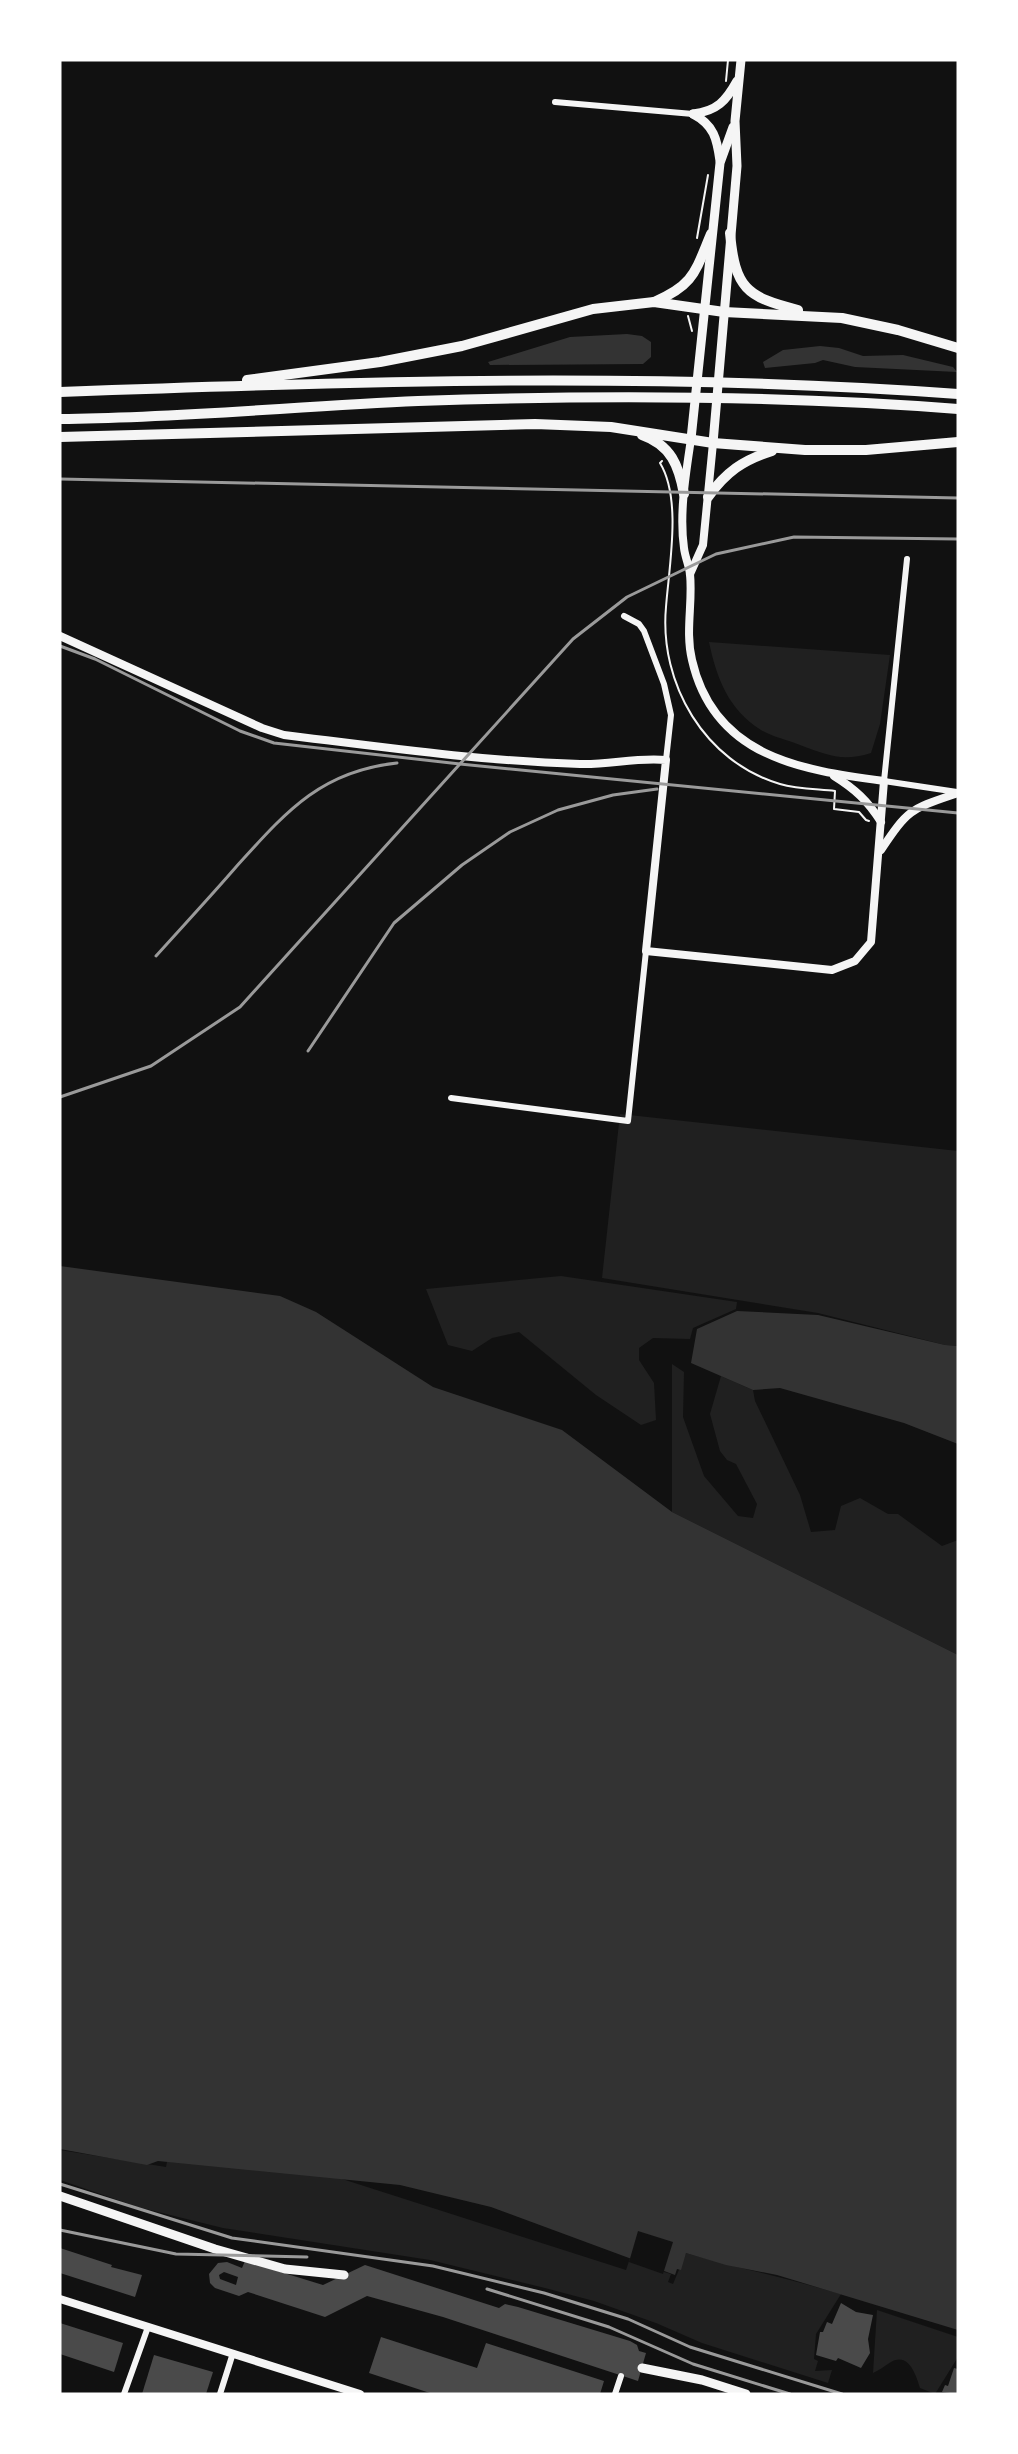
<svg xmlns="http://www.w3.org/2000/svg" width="1018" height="2454" font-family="Lato,sans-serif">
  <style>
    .green { fill: #202020 }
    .water { fill: #333 }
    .pier { fill: #111 }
    .building { fill: #4a4a4a; fill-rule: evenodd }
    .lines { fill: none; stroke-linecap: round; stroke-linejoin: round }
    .path { stroke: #f5f5f5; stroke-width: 2 }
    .minor { stroke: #f5f5f5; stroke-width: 6 }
    .tertiary { stroke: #f5f5f5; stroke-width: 8 }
    .secondary { stroke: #f5f5f5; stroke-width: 9 }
    .motorway { stroke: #f5f5f5; stroke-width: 10 }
    .rail { stroke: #9a9a9a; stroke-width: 3 }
  </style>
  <rect width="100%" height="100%" fill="#111"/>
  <g class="green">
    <path d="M 709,642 L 890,655 L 880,724 L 871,753 C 842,762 827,755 800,745 C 788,740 772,737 761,730 C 728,710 716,676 709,642 Z"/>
    <polygon points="620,1114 958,1151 958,1346 945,1345 818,1313 602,1278"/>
    <polygon points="561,1276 737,1302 736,1309 693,1328 690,1339 653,1338 639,1348 639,1360 654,1383 656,1420 641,1425 596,1395 519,1332 492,1338 472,1351 448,1345 426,1289"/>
    <polygon points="672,1364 684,1372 683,1417 704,1476 738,1516 753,1518 757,1504 736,1464 727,1460 720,1451 710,1414 721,1376 753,1390 755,1401 800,1495 811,1532 835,1530 841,1506 860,1498 888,1514 898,1514 942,1546 958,1540 958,1655 672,1512"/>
    <path d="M 174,2125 L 626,2270 L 639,2231 L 664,2272 L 671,2274 L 668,2282 L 673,2284 L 686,2253 C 738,2268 790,2279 841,2294 L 816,2334 L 814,2359 L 818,2361 L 815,2371 L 832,2370 L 828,2383 L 702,2343 L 656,2323 L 594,2301 L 545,2288 L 430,2260 L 223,2228 L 138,2207 L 60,2180 L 60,2150 L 166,2167 Z"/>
    <path d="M 877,2310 L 958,2337 L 958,2357 L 935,2394 L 920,2388 C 916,2375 909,2352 891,2362 C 884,2366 880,2370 873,2373 Z"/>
  </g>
  <g class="water">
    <polygon points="627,334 642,336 651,342 651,357 643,364 490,365 488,362 570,337"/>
    <polygon points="820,346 839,348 863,356 903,355 953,367 957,372 855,367 823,360 815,363 765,368 763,362 783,350"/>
    <polygon points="60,1266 280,1296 316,1312 433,1387 562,1430 672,1512 958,1655 958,2330 777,2275 726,2265 686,2253 681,2270 677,2269 675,2275 491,2207 400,2185 158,2161 147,2165 60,2149"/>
    <polygon points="737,1311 818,1315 945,1345 958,1346 958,1444 904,1423 780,1388 753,1390 691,1363 697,1329"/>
  </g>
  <polygon class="pier" points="638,2231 673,2242 663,2274 629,2262"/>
  <g class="building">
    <polygon points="60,2248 112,2265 111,2267 142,2275 135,2297 60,2273"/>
    <path d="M 245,2261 L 323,2285 L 365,2265 L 499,2308 L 505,2304 L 518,2307 L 630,2341 L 637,2345 L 639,2351 L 646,2353 L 638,2381 L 443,2317 L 367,2296 L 325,2317 L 248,2292 L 239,2296 L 215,2288 L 210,2283 L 209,2274 L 218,2263 L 227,2262 L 242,2268 ZM 224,2272 L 238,2277 L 236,2285 L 220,2279 L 219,2275 Z"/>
    <polygon points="841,2303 856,2312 873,2315 868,2339 870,2353 861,2368 838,2358 836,2361 816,2355 820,2332 823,2332 827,2322 832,2324"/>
    <polygon points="60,2323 123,2343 114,2372 60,2354"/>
    <polygon points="381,2337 477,2368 486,2343 604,2381 600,2394 433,2394 369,2373"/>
    <polygon points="154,2355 213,2372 206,2394 142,2394"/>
    <polygon points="954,2368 958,2369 958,2394 942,2392 945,2385 948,2386"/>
  </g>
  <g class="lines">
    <g class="path">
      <polyline points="726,81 728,60"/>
      <polyline points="697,238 708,175"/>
      <polyline points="688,316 692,331"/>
      <path d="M 662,461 L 660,463 C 682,499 669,566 666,607 C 659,684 705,762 780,784 C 797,789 817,789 835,791 L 834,809 L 859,812 L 866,820 L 869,821"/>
    </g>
    <g class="minor">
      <polyline points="555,102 693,114"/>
      <polyline points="907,559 884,781 957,792"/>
      <polyline points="624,616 639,624 644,631 664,684 671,715 666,760"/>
      <polyline points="451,1098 628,1121 646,951"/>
      <polyline points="124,2394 148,2327"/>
      <polyline points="220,2394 233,2353"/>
      <polyline points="615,2394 621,2376"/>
    </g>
    <g class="tertiary">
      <polyline points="690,574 703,545 713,443"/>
      <path d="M 60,636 L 262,728 L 284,735 C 382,747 481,761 580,764 C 609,765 637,757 666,760 L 646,951 L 832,970 L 855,961 L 871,942 L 884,781 C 801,770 714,757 692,660 C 685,631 693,603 690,574 C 689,565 685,557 684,548 C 679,513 686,473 691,439"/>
      <path d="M 834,776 C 855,789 868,801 881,822"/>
      <path d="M 881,850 C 909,808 911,809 958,793"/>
      <polyline points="60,2299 360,2394"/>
    </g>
    <g class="secondary">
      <path d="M 693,114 C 717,111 726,101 737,81"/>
      <path d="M 693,114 C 714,125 717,139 720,161"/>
      <polyline points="691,439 720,163 733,127"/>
      <polyline points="713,443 737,166 735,121 741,60"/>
      <polyline points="60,2196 215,2249 285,2269 344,2275"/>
      <polyline points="642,2368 702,2380 746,2394"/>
    </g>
    <g class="motorway">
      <path d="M 730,233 C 735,288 746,297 798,310"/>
      <path d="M 654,302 C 694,285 695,272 711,234"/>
      <polyline points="247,380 380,362 462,346 593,309 654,302 724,312 842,318 898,330 958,348"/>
      <path d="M 60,392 C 359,381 660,372 958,394"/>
      <path d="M 60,419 C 180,418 299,406 418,401 C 598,395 778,395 958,409"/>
      <path d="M 642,435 C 671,445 679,466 684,494"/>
      <polyline points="60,437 535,424 611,427 713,443 805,450 866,450 958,442"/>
      <path d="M 708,497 C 726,472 743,460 772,451"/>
    </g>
    <g class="rail">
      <polyline points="60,479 958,498"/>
      <polyline points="60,646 95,659 240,731 274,743 460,764 958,813"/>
      <path d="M 156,956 C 183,926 210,897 236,867 C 285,813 320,771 397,763"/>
      <polyline points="308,1051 394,923 462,865 510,832 558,810 613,795 657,789"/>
      <polyline points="60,1097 151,1066 240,1007 573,639 627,597 716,554 794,537 958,539"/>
      <polyline points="60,2184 232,2238 433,2266 544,2293 628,2319 690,2347 842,2394"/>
      <polyline points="60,2230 176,2254 307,2257"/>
      <polyline points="487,2289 609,2327 693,2364 790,2394"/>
    </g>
  </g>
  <rect width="1018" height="2454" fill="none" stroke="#ffffff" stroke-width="123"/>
</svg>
